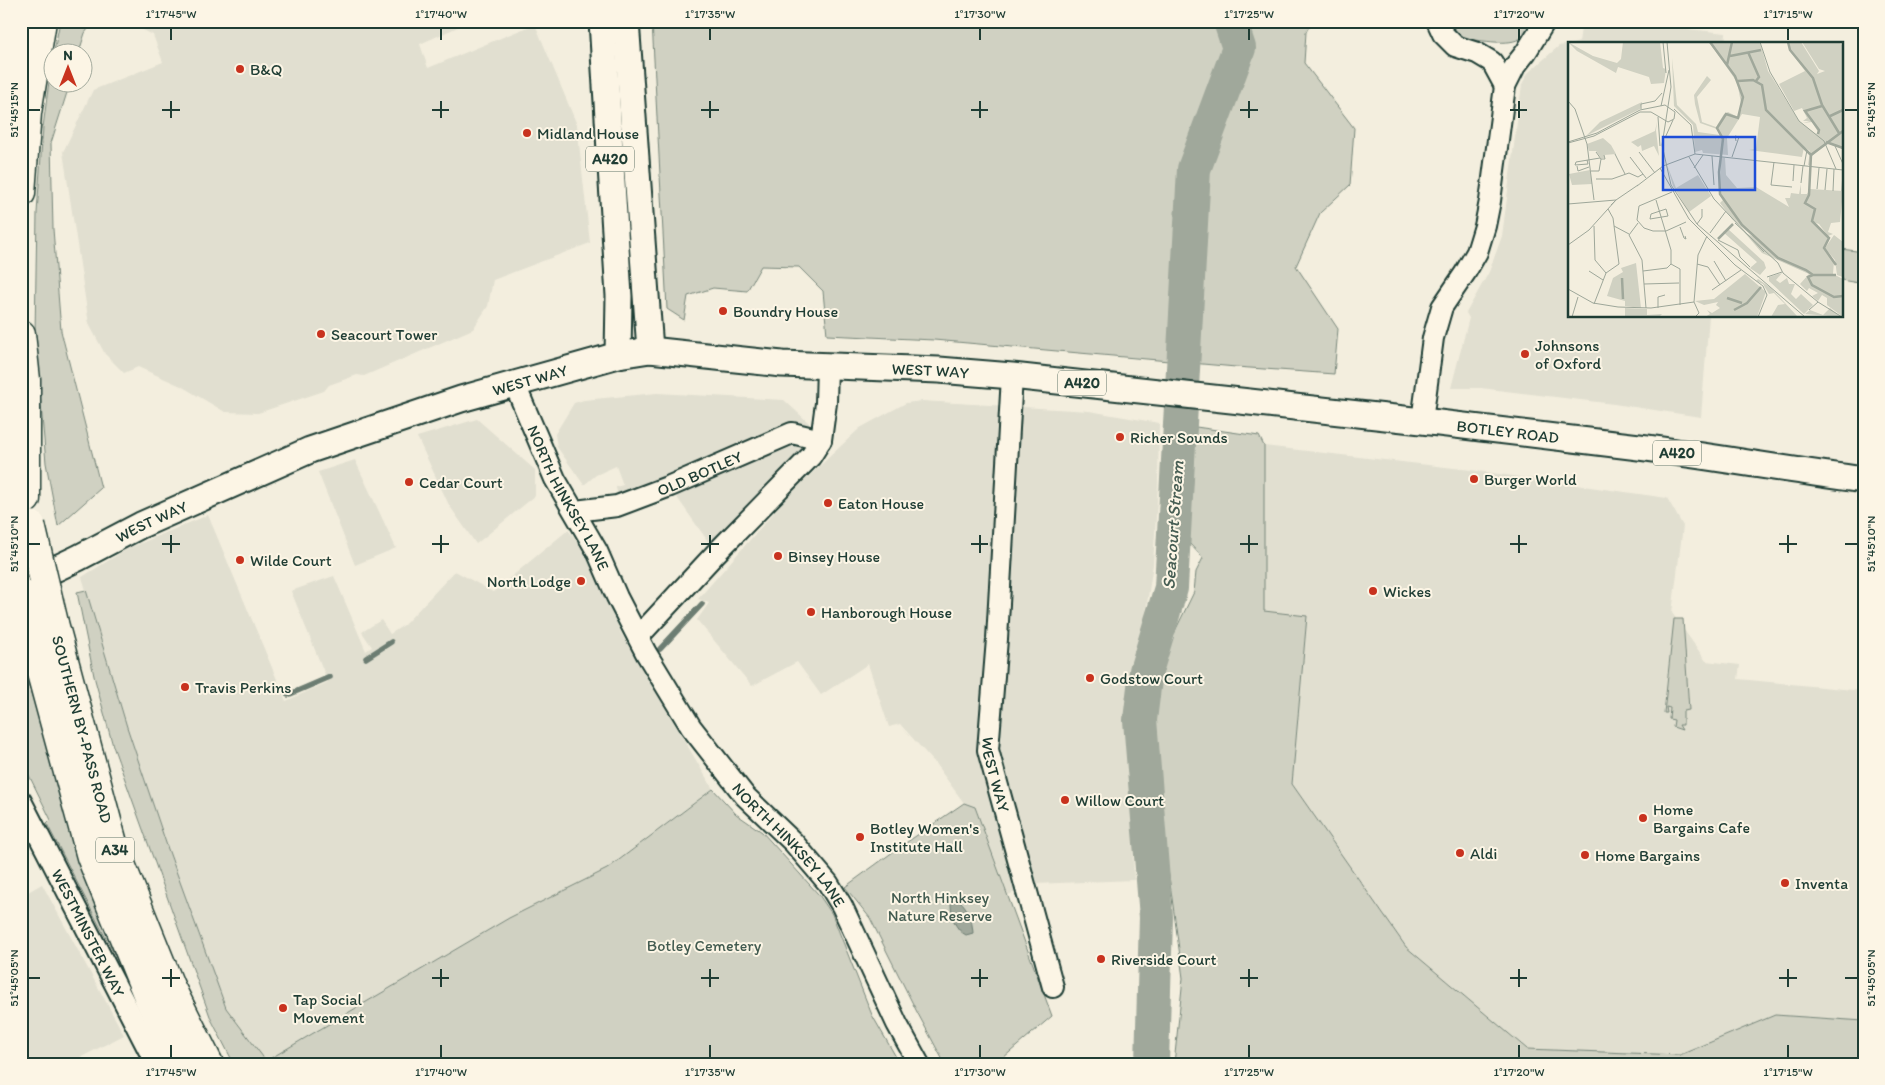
<svg xmlns="http://www.w3.org/2000/svg" width="1885" height="1085" font-family="Itim,sans-serif">
  <style>
    .built { fill: #e1dfd0 }
    .green { fill: #d0d1c2; stroke: #78877b }
    .water { fill: #a0a89b; stroke: #6c7d72 }
    .lines { fill: none; stroke-linecap: round; stroke-linejoin: round }
    .stream { stroke: #6c7d72; stroke-width: 5.5 }
    .river { stroke: #a0a89b; stroke-width: 34 }
    .minor-casing { stroke: #1f3d34; stroke-width: 24 }
    .major-casing { stroke: #1f3d34; stroke-width: 29 }
    .highway-casing { stroke: #1f3d34; stroke-width: 31 }
    .minor { stroke: #fcf5e5; stroke-width: 20 }
    .major { stroke: #fcf5e5; stroke-width: 25 }
    .highway { stroke: #fcf5e5; stroke-width: 28 }
    .highway-bridge-casing { stroke: #1f3d34; stroke-width: 31; stroke-linecap: butt }
    .highway-bridge { stroke: #fcf5e5; stroke-width: 28 }
    .ticks { fill: none; stroke: #1f3d34; stroke-width: 2 }
    .poi-dot { fill: #c8321e; stroke: #fcf5e5; stroke-width: 2 }
    .labels { text-anchor: middle; stroke-width: 4; stroke-linejoin: round; paint-order: stroke }
    .shield { fill: #fcf5e5; stroke: #617469; stroke-width: 1 }
    .shield-label { font-size: 15px; font-weight: bold; fill: #1f3d34 }
    .poi-label { font-size: 16px; fill: #1f3d34; stroke: #fcf5e5; text-anchor: start }
    .street-label { font-size: 16px; fill: #1f3d34; stroke: #fcf5e5 }
    .park-label { font-size: 16px; fill: #425b50; stroke: #fcf5e5 }
    .water-label { font-size: 18px; font-style: italic; fill: #465d53; stroke: #fcf5e5 }
    .inset-river { fill: none; stroke: #a0a89b; stroke-width: 2.5 }
    .inset-road { fill: none; stroke: #9ea79a; stroke-width: 1 }
    .view { fill: #1d4ed8; fill-opacity: 0.15; stroke: #1d4ed8; stroke-width: 2.5 }
    .inset-edge { fill: none; stroke: #1f3d34; stroke-width: 2.5 }
    .neatline { fill: none; stroke: #1f3d34; stroke-width: 2 }
    .ticks-label { font-size: 12px; text-anchor: middle; fill: #1f3d34 }
  </style>
  <rect width="100%" height="100%" fill="#f3eede"/>
  <filter id="ink" filterUnits="userSpaceOnUse"><feTurbulence type="fractalNoise" baseFrequency=".02" numOctaves="2"/><feDisplacementMap in="SourceGraphic" scale="10" xChannelSelector="R" yChannelSelector="G"/><feConvolveMatrix kernelMatrix="1 2 1 2 8 2 1 2 1" color-interpolation-filters="sRGB"/></filter>
  <g filter="url(#ink)">
    <g class="built">
      <polygon points="126,21 471,21 420,44 428,68 535,24 577,125 590,243 493,280 488,306 473,329 364,376 357,375 329,385 324,391 258,413 225,412 181,386 138,367 124,373 105,354 89,324 63,152 93,90 163,62 153,35"/>
      <polygon points="1582,21 1612,21 1726,33 1725,44 1571,44 1579,42"/>
      <polygon points="1569,44 1569,316 1709,316 1701,417 1614,404 1481,388 1451,388 1469,318 1466,313 1489,272 1502,236 1522,84 1528,73 1559,46"/>
      <polygon points="657,393 784,400 809,423 799,457 712,547 676,496 652,489 619,504 616,487 623,485 616,466 596,475 584,485 557,447 555,434 574,403 584,400"/>
      <polygon points="922,401 1089,411 1159,423 1158,487 1153,564 1129,724 1134,880 1034,884 1008,895 975,807 964,803 934,762 900,724 889,727 868,664 821,695 797,662 752,686 697,620 709,603 698,599 791,493 860,428 906,403"/>
      <polygon points="477,419 535,470 535,496 476,544 449,505 417,437"/>
      <polygon points="1264,446 1471,470 1667,498 1683,526 1672,613 1706,661 1740,665 1738,679 1864,691 1864,1021 1775,1015 1680,1055 1527,1049 1406,947 1292,784 1307,616 1264,612"/>
      <polygon points="355,460 396,548 355,565 318,472"/>
      <polygon points="208,515 286,701 328,682 291,591 334,576 366,651 372,647 362,632 381,620 390,634 404,625 455,571 493,592 568,530 589,555 621,633 713,789 607,869 509,918 266,1061 226,1008 168,849 127,727 82,577 127,549"/>
      <polygon points="42,884 124,1035 68,1064 21,1064 21,896"/>
    </g>
    <g class="green">
      <polygon points="60,21 94,21 85,33 79,52 54,52"/>
      <polygon points="652,21 1312,21 1306,32 1304,63 1354,128 1350,185 1320,213 1296,266 1338,329 1334,374 1236,367 934,340 827,335 823,291 799,267 761,266 747,291 713,288 688,296 684,320 667,309"/>
      <path d="M 1446,21 L 1531,21 C 1528,46 1503,43 1484,41 C 1476,40 1466,40 1458,36 C 1452,33 1449,27 1446,21 Z"/>
      <polygon points="52,59 52,82 70,83 51,143 53,229 61,331 101,488 58,526 46,463 35,334 37,213 43,127"/>
      <polygon points="1841,249 1864,252 1864,284 1841,280"/>
      <polygon points="1196,427 1259,436 1264,446 1264,611 1307,616 1292,784 1406,947 1527,1049 1680,1055 1775,1015 1864,1021 1864,1064 1174,1064 1183,978 1152,753 1152,688 1161,670 1176,629 1194,592 1196,572 1203,558 1189,543"/>
      <polygon points="86,590 127,727 168,849 226,1008 266,1061 509,918 607,869 713,789 736,814 762,832 819,895 832,914 872,1015 900,1064 234,1064 211,1019 113,746 94,676 77,592"/>
      <polygon points="1674,619 1683,619 1689,710 1683,711 1683,725 1679,725 1682,730 1673,727 1674,720 1669,719 1670,708 1666,707 1667,713 1664,713"/>
      <polygon points="21,662 74,826 130,985 47,824 51,820 21,759"/>
      <polygon points="964,803 975,807 1052,1016 996,1064 945,1064 916,1010 870,918 845,887 897,849"/>
    </g>
    <path class="water" d="M 959,900 C 969,909 972,920 973,933 L 966,935 C 954,929 951,915 951,902 Z"/>
    <g class="lines">
      <g class="stream">
        <polyline points="660,649 702,604"/>
        <polyline points="366,658 391,642"/>
        <polyline points="288,695 330,677"/>
      </g>
      <polyline class="river" points="1152,1064 1156,917 1140,720 1146,671 1171,588 1194,169 1239,48 1230,21"/>
      <defs>
        <g id="minor">
          <polyline points="1437,21 1443,34 1455,46 1477,53 1492,62 1505,86"/>
          <path id="s1" d="M 1012,376 L 997,639 L 988,750 L 1053,987"/>
          <path id="s2" d="M 515,385 L 555,479 L 597,551 L 617,597 L 646,653 L 691,727 L 745,796 L 793,842 L 828,883 L 842,906 L 897,1024 L 919,1064"/>
          <polyline points="1422,421 1433,338 1442,307 1465,273 1477,252 1485,226 1490,201 1505,86 1515,66 1526,52 1545,21"/>
          <path id="s3" d="M 575,511 L 617,506 L 670,486 L 792,433 L 821,440"/>
          <polyline points="638,637 716,553 811,456 821,440 826,403 827,366"/>
          <path id="s4" d="M 21,801 L 156,1064"/>
        </g>
        <g id="major">
          <polyline points="602,21 619,296 618,355"/>
          <polyline points="626,21 650,350"/>
          <path id="s5" d="M 21,585 L 78,558 L 141,525 L 310,450 L 461,399 L 618,355 L 650,350 L 782,364 L 939,370 L 1012,376 L 1422,421 L 1639,447 C 1714,457 1788,470 1864,480"/>
        </g>
        <g id="highway">
          <polyline points="21,193 27,113 42,21"/>
          <polyline points="21,334 26,380 26,499"/>
          <path id="s6" d="M 54,623 L 114,847 L 170,986 L 209,1064"/>
          <polyline points="31,636 91,857 149,999 181,1064"/>
        </g>
      </defs>
      <use href="#minor" class="minor-casing"/>
      <use href="#major" class="major-casing"/>
      <use href="#highway" class="highway-casing"/>
      <use href="#minor" class="minor"/>
      <use href="#major" class="major"/>
      <use href="#highway" class="highway"/>
      <defs>
        <g id="highway-bridge">
          <polyline points="31,525 54,623"/>
          <polyline points="21,593 31,636"/>
        </g>
      </defs>
      <use href="#highway-bridge" class="highway-bridge-casing"/>
      <use href="#highway-bridge" class="highway-bridge"/>
    </g>
  </g>
  <path class="ticks" d="M 171,28 L 171,40M 441,28 L 441,40M 710,28 L 710,40M 980,28 L 980,40M 1249,28 L 1249,40M 1519,28 L 1519,40M 1788,28 L 1788,40M 171,101 L 171,118M 441,101 L 441,118M 710,101 L 710,118M 980,101 L 980,118M 1249,101 L 1249,118M 1519,101 L 1519,118M 28,110 L 40,110M 162,110 L 180,110M 432,110 L 449,110M 701,110 L 719,110M 971,110 L 988,110M 1240,110 L 1258,110M 1510,110 L 1527,110M 1845,110 L 1858,110M 171,535 L 171,553M 441,535 L 441,553M 710,535 L 710,553M 980,535 L 980,553M 1249,535 L 1249,553M 1519,535 L 1519,553M 1788,535 L 1788,553M 28,544 L 40,544M 162,544 L 180,544M 432,544 L 449,544M 701,544 L 719,544M 971,544 L 988,544M 1240,544 L 1258,544M 1510,544 L 1527,544M 1779,544 L 1797,544M 1845,544 L 1858,544M 171,969 L 171,987M 441,969 L 441,987M 710,969 L 710,987M 980,969 L 980,987M 1249,969 L 1249,987M 1519,969 L 1519,987M 1788,969 L 1788,987M 28,978 L 40,978M 162,978 L 180,978M 432,978 L 449,978M 701,978 L 719,978M 971,978 L 988,978M 1240,978 L 1258,978M 1510,978 L 1527,978M 1779,978 L 1797,978M 1845,978 L 1858,978M 171,1045 L 171,1058M 441,1045 L 441,1058M 710,1045 L 710,1058M 980,1045 L 980,1058M 1249,1045 L 1249,1058M 1519,1045 L 1519,1058M 1788,1045 L 1788,1058"/>
  <g class="poi-dot">
    <circle cx="240" cy="69" r="5"/>
    <circle cx="527" cy="133" r="5"/>
    <circle cx="723" cy="311" r="5"/>
    <circle cx="321" cy="334" r="5"/>
    <circle cx="1525" cy="354" r="5"/>
    <circle cx="1120" cy="437" r="5"/>
    <circle cx="1474" cy="479" r="5"/>
    <circle cx="409" cy="482" r="5"/>
    <circle cx="828" cy="503" r="5"/>
    <circle cx="778" cy="556" r="5"/>
    <circle cx="240" cy="560" r="5"/>
    <circle cx="581" cy="581" r="5"/>
    <circle cx="1373" cy="591" r="5"/>
    <circle cx="811" cy="612" r="5"/>
    <circle cx="1090" cy="678" r="5"/>
    <circle cx="185" cy="687" r="5"/>
    <circle cx="1065" cy="800" r="5"/>
    <circle cx="1643" cy="818" r="5"/>
    <circle cx="860" cy="837" r="5"/>
    <circle cx="1460" cy="853" r="5"/>
    <circle cx="1585" cy="855" r="5"/>
    <circle cx="1785" cy="883" r="5"/>
    <circle cx="1101" cy="959" r="5"/>
    <circle cx="283" cy="1008" r="5"/>
  </g>
  <g class="labels">
    <g class="shield">
      <rect x="586" y="146.5" width="48" height="25" rx="4"/>
      <rect x="1058" y="370.5" width="48" height="25" rx="4"/>
      <rect x="1653" y="440.5" width="48" height="25" rx="4"/>
      <rect x="96" y="837.5" width="38" height="25" rx="4"/>
    </g>
    <g class="shield-label">
      <text x="610" y="164">A420</text>
      <text x="1082" y="388">A420</text>
      <text x="1677" y="458">A420</text>
      <text x="115" y="855">A34</text>
    </g>
    <g class="poi-label">
      <text x="250" y="75">B&amp;Q</text>
      <text x="537" y="139">Midland House</text>
      <text x="733" y="317">Boundry House</text>
      <text x="331" y="340">Seacourt Tower</text>
      <text x="1535" y="351">Johnsons<tspan x="1535" dy="18">of Oxford</tspan></text>
      <text x="1130" y="443">Richer Sounds</text>
      <text x="1484" y="485">Burger World</text>
      <text x="419" y="488">Cedar Court</text>
      <text x="838" y="509">Eaton House</text>
      <text x="788" y="562">Binsey House</text>
      <text x="250" y="566">Wilde Court</text>
      <text x="571" y="587" text-anchor="end">North Lodge</text>
      <text x="1383" y="597">Wickes</text>
      <text x="821" y="618">Hanborough House</text>
      <text x="1100" y="684">Godstow Court</text>
      <text x="195" y="693">Travis Perkins</text>
      <text x="1075" y="806">Willow Court</text>
      <text x="1653" y="815">Home<tspan x="1653" dy="18">Bargains Cafe</tspan></text>
      <text x="870" y="834">Botley Women's<tspan x="870" dy="18">Institute Hall</tspan></text>
      <text x="1470" y="859">Aldi</text>
      <text x="1595" y="861">Home Bargains</text>
      <text x="1795" y="889">Inventa</text>
      <text x="1111" y="965">Riverside Court</text>
      <text x="293" y="1005">Tap Social<tspan x="293" dy="18">Movement</tspan></text>
    </g>
    <g class="street-label">
      <text dy="6" stroke="none"><textPath href="#s5" startOffset="955">WEST WAY</textPath></text>
      <text dy="6" stroke="none"><textPath href="#s5" startOffset="550">WEST WAY</textPath></text>
      <text dy="6" stroke="none"><textPath href="#s5" startOffset="1536">BOTLEY ROAD</textPath></text>
      <text dy="6" stroke="none"><textPath href="#s3" startOffset="131">OLD BOTLEY</textPath></text>
      <text dy="6" stroke="none"><textPath href="#s2" startOffset="125">NORTH HINKSEY LANE</textPath></text>
      <text dy="6" stroke="none"><textPath href="#s5" startOffset="145">WEST WAY</textPath></text>
      <text dy="6" stroke="none"><textPath href="#s6" startOffset="110">SOUTHERN BY-PASS ROAD</textPath></text>
      <text dy="6" stroke="none"><textPath href="#s1" startOffset="400">WEST WAY</textPath></text>
      <text dy="6" stroke="none"><textPath href="#s2" startOffset="539">NORTH HINKSEY LANE</textPath></text>
      <text dy="6" stroke="none"><textPath href="#s4" startOffset="148">WESTMINSTER WAY</textPath></text>
    </g>
    <g class="park-label">
      <text x="940" y="903">North Hinksey<tspan x="940" dy="18">Nature Reserve</tspan></text>
      <text x="704" y="951">Botley Cemetery</text>
    </g>
    <g class="water-label">
      <text transform="translate(1173 525) rotate(-86)" y="6">Seacourt Stream</text>
    </g>
  </g>
  <g transform="translate(1568 42)">
    <rect width="275" height="275" fill="#f3eede"/>
    <path d="M 0,0 L 25,14 L 49,21 L 53,17 L 55,0 L 92,0 L 95,26 L 98,27 L 96,41 L 83,42 L 81,35 L 50,25 L 48,31 L 9,9 ZM 141,0 L 192,0 L 200,29 L 231,79 L 248,92 L 250,90 L 244,80 L 235,81 L 242,79 L 235,79 L 239,76 L 234,66 L 226,69 L 211,42 L 237,29 L 222,9 L 221,0 L 233,0 L 251,29 L 249,32 L 257,29 L 251,27 L 234,0 L 271,0 L 275,4 L 275,106 L 259,101 L 243,115 L 243,123 L 240,123 L 242,109 L 236,105 L 234,115 L 181,108 L 188,107 L 192,75 L 174,72 L 159,96 L 160,113 L 135,111 L 134,108 L 127,110 L 125,83 L 106,64 L 104,16 L 109,63 L 128,82 L 130,90 L 152,93 L 149,87 L 132,81 L 127,62 L 126,53 L 139,34 L 143,38 L 129,55 L 134,80 L 148,85 L 156,72 L 160,70 L 170,75 L 174,66 L 169,40 ZM 74,60 L 72,67 L 18,94 L 32,80 ZM 89,80 L 88,88 L 91,114 L 86,104 L 74,109 L 73,103 L 70,105 L 63,100 L 87,89 ZM 35,96 L 43,103 L 48,112 L 36,113 L 36,116 L 33,116 L 28,109 L 21,109 L 19,102 ZM 153,115 L 157,116 L 158,133 L 169,146 L 188,145 L 221,165 L 217,156 L 222,156 L 223,151 L 231,152 L 233,142 L 233,152 L 239,152 L 242,147 L 275,149 L 272,180 L 263,181 L 260,190 L 265,192 L 260,194 L 251,182 L 243,179 L 261,196 L 256,206 L 266,219 L 265,232 L 275,237 L 275,275 L 259,263 L 259,256 L 254,253 L 250,259 L 244,254 L 250,251 L 241,246 L 239,249 L 232,242 L 241,232 L 194,211 L 176,190 L 186,195 L 164,177 L 152,161 L 156,157 L 152,150 ZM 99,123 L 108,146 L 130,133 L 143,154 L 121,170 L 105,144 ZM 22,128 L 24,142 L 4,143 L 1,132 ZM 160,187 L 196,220 L 198,226 L 192,233 L 182,226 L 189,220 L 155,190 ZM 266,193 L 275,200 L 275,235 L 269,233 L 267,218 L 257,206 ZM 68,221 L 73,266 L 57,264 L 57,259 L 39,254 L 45,236 L 55,230 L 53,226 ZM 214,231 L 208,238 L 212,241 L 219,236 L 221,242 L 227,242 L 223,252 L 228,257 L 233,252 L 245,263 L 236,272 L 201,239 L 201,235 ZM 177,232 L 198,250 L 189,275 L 137,275 L 142,272 L 139,268 L 144,271 L 152,266 L 148,263 L 150,260 L 136,263 L 127,259 L 146,257 ZM 190,237 L 203,246 L 230,275 L 203,275 L 210,263 L 217,262 L 206,251 L 201,252 L 195,242 L 188,239 ZM 57,266 L 79,267 L 79,273 L 94,272 L 91,275 L 57,275 ZM 262,266 L 273,275 L 237,272 L 242,268 L 255,273 Z" fill="#d0d1c2"/>
    <path class="inset-river" d="M 142,0 L 167,34 L 175,55 L 170,76 L 158,72 L 149,86 L 155,97 L 151,130 L 152,152 L 174,183 L 210,216 L 238,228 L 245,233 L 240,235 L 244,243 L 266,255 L 275,254M 220,0 L 222,8 L 245,36 L 254,63 L 271,91M 180,10 L 191,35 L 188,39M 162,14 L 193,8M 159,23 L 164,0M 170,39 L 185,38 L 194,43 L 198,68 L 243,113M 260,75 L 275,68M 250,92 L 251,88 L 237,69 L 254,64M 258,100 L 275,106M 150,197 L 165,182M 268,223 L 256,206 L 261,196 L 244,179 L 247,167 L 237,161 L 241,153 L 243,113 L 275,89M 245,233 L 268,233M 54,236 L 55,257M 159,256 L 174,261M 166,268 L 179,261 L 193,245"/>
    <path class="inset-road" d="M 95,0 L 98,31M 99,0 L 103,45 L 94,103 L 103,143 L 129,182 L 237,275M 192,0 L 202,30 L 231,79 L 256,99 L 268,127M 0,59 L 7,67 L 19,102 L 26,158M 93,64 L 101,28M 73,67 L 73,62 L 87,59 L 94,51M 106,67 L 123,83 L 127,112M 90,75 L 92,104M 97,96 L 105,78M 0,100 L 29,91 L 72,68 L 97,63 L 107,70 L 106,77 L 100,80 L 83,70 L 72,70 L 26,94 L 0,101M 267,104 L 275,122M 28,110 L 33,117 L 37,117 L 36,113M 71,110 L 87,131M 47,112 L 57,132M 144,114 L 146,143M 62,115 L 78,136M 121,115 L 146,157 L 196,210M 164,115 L 171,95 L 167,94 L 168,99M 19,118 L 20,122 L 7,123 L 8,120 L 32,116M 206,120 L 203,143 L 224,145M 9,124 L 10,129 L 21,125M 236,124 L 239,108M 92,126 L 121,177 L 167,223 L 195,244 L 199,253 L 190,275M 126,126 L 135,113M 23,129 L 31,129 L 33,117M 28,137 L 44,137 L 61,131 L 70,135 L 75,132M 225,139 L 226,123M 233,141 L 235,124M 69,144 L 95,124 L 127,112 L 275,128M 249,147 L 251,126M 257,148 L 259,127M 265,149 L 266,127M 274,149 L 275,128M 104,150 L 71,164 L 69,178 L 76,186 L 85,189 L 98,189 L 118,180M 88,158 L 103,208 L 103,222M 0,162 L 48,158 L 70,143M 98,167 L 100,174 L 82,177 L 83,172 ZM 70,181 L 61,193 L 74,218 L 78,266M 167,181 L 210,221 L 215,231 L 250,260 L 241,268M 129,182 L 134,175 L 134,167M 26,184 L 27,218 L 38,231M 46,184 L 61,192M 112,185 L 116,196 L 118,197 L 117,194M 142,191 L 158,169M 150,198 L 170,208 L 172,215 L 182,225M 0,203 L 21,188 L 48,158 L 43,163M 146,219 L 158,239M 103,222 L 112,227 L 112,263M 129,222 L 140,225 L 152,243M 21,229 L 35,238M 75,229 L 99,226 L 103,222M 199,235 L 214,230M 76,242 L 111,241M 0,247 L 25,261 L 50,265 L 83,266 L 126,260M 144,248 L 173,228M 250,260 L 274,275M 26,262 L 38,231 L 51,222 L 45,176 L 40,167M 90,266 L 90,255 L 97,253M 4,275 L 10,255M 127,275 L 131,271 L 126,260 L 130,213 L 139,194"/>
    <path class="view" d="M 95,95 L 187,95 L 187,148 L 95,148 Z"/>
    <rect width="275" height="275" class="inset-edge"/>
  </g>
  <rect width="1885" height="1085" fill="none" stroke="#fcf5e5" stroke-width="55"/>
  <g transform="translate(68 68)"><circle r="24" fill="#fcf5e5" stroke="#a4ab9e"/>
  <path d="M0-4L9 19L0 12L-9 19Z" fill="#c8321e"/>
  <text y="-8" font-size="14" font-weight="bold" text-anchor="middle" fill="#1f3d34">N</text>
  </g>
  <rect x="28" y="28" width="1830" height="1030" class="neatline"/>
  <g class="ticks-label">
    <text x="171" y="18">1°17'45"W</text>
    <text x="441" y="18">1°17'40"W</text>
    <text x="710" y="18">1°17'35"W</text>
    <text x="980" y="18">1°17'30"W</text>
    <text x="1249" y="18">1°17'25"W</text>
    <text x="1519" y="18">1°17'20"W</text>
    <text x="1788" y="18">1°17'15"W</text>
    <text transform="translate(14 110) rotate(-90)" y="4">51°45'15"N</text>
    <text transform="translate(1871 110) rotate(-90)" y="4">51°45'15"N</text>
    <text transform="translate(14 544) rotate(-90)" y="4">51°45'10"N</text>
    <text transform="translate(1871 544) rotate(-90)" y="4">51°45'10"N</text>
    <text transform="translate(14 978) rotate(-90)" y="4">51°45'05"N</text>
    <text transform="translate(1871 978) rotate(-90)" y="4">51°45'05"N</text>
    <text x="171" y="1076">1°17'45"W</text>
    <text x="441" y="1076">1°17'40"W</text>
    <text x="710" y="1076">1°17'35"W</text>
    <text x="980" y="1076">1°17'30"W</text>
    <text x="1249" y="1076">1°17'25"W</text>
    <text x="1519" y="1076">1°17'20"W</text>
    <text x="1788" y="1076">1°17'15"W</text>
  </g>
</svg>
